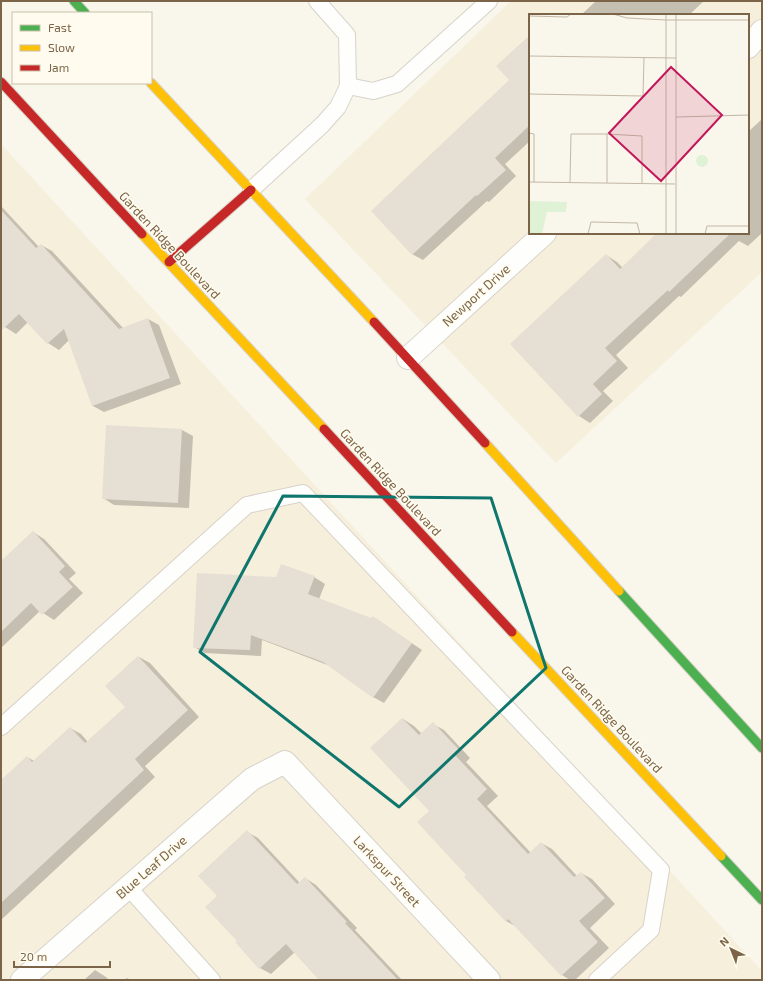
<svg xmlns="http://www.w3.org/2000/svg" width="763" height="981" font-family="'Exo 2',sans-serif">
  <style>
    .residential { fill: #f6efdc; fill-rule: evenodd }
    .shadow { fill: #0003 }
    .building { fill: #e6dfd3 }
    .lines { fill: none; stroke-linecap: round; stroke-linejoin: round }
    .lane-casing { stroke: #d8d3ca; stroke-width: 18 }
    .street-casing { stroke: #d8d3ca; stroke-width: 24 }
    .fast-casing { stroke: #d7d2c7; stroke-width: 11 }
    .slow-casing { stroke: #d7d2c7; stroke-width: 11 }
    .jam-casing { stroke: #d7d2c7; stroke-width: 11 }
    .lane { stroke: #fefefc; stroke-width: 16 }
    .street { stroke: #fefefc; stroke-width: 22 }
    .fast { stroke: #4caf50; stroke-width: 9 }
    .slow { stroke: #ffc107; stroke-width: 9 }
    .jam { stroke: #c62828; stroke-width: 9 }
    .marked { fill: none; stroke: #0f766e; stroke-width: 3; stroke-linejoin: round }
    .labels { text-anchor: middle; stroke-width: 3; stroke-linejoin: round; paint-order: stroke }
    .street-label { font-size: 13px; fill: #7b6448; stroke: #fffcef }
    .inset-road { fill: none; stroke: #c3b8a5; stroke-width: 1 }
    .view { fill: #c2185b; fill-opacity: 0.15; stroke: #c2185b; stroke-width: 2 }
    .inset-edge { fill: none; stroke: #7b6448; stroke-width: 2 }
  </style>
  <rect width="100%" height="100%" fill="#f9f6ec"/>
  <g class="residential">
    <path d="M 511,1 L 762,1 L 762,272 L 556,463 L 305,199 ZM 530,15 L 748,15 L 748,233 L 530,233 Z"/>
    <polygon points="1,144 762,971 762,980 1,980"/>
  </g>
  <g class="shadow">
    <polygon points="596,1 704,1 689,15 581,15"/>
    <polygon points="530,36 530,141 505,164 516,176 489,202 487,201 423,260 412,254 511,80"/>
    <polygon points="762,119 762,233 748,246 739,241 681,297 679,296 616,355 628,368 603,391 613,401 590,423 579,416 606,255 617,262 623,268 656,235 654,233 748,233 748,132"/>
    <polygon points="1,206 39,247 41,245 52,251 123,328 148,319 159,325 181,384 104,412 93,406 69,340 59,350 48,343 28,322 16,334 5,327 1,323"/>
    <polygon points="182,430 193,436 189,508 114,505 103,498"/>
    <polygon points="33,532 44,539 76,573 69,579 83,593 54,620 40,611 1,648 1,562"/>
    <polygon points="314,577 325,584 319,599 372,619 373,617 422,650 384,703 373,697 330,666 262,640 261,656 205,653 194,647 277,578"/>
    <polygon points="139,657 150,663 199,717 145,766 155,777 1,920 1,827 27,757 34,761 70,728 81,734 88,742 126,707"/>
    <polygon points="403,719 414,726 422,734 433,724 444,730 470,758 466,762 498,796 487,806 531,853 541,843 552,849 577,876 581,873 592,879 615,904 590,928 609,948 575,980 570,980 562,975 517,927 506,921 468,875 430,811"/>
    <polygon points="247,832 258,838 300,883 305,878 316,885 357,928 355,930 402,980 321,980 295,952 271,974 260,968 238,941 218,896"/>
    <polygon points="95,970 106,977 109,980 84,980"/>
    <polygon points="127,978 131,980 124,980"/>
  </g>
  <g class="building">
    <polygon points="530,35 530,125 495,158 506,170 477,196 476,195 412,255 371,211 509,80 496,66"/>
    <polygon points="1,210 36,248 41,244 119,329 148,318 170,378 92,406 64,329 47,344 19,314 1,331"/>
    <polygon points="657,233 731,233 669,292 668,290 605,348 617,361 593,384 602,394 578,417 510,344 606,254 620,269"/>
    <polygon points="106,425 182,429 178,503 102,499"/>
    <polygon points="33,531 65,566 59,572 73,587 42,615 31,603 1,632 1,561"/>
    <polygon points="281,564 315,576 308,594 371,618 373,616 412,643 373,698 323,662 251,635 250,650 193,648 197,573 276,577"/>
    <polygon points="138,656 188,710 135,759 144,770 1,903 1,780 27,756 32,762 70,727 85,743 104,726 125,707 105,686"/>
    <polygon points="402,718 419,735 433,722 460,751 455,755 487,789 477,799 528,854 541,842 574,877 581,872 605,898 579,921 598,942 561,976 508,919 506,922 464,877 466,875 417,822 429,811 370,748"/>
    <polygon points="247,830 297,884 305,877 347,922 345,923 398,980 319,980 286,944 259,969 235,942 237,941 205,907 217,896 198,876"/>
  </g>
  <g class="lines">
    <defs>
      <g id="lane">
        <polyline points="348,86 373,91 397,84 489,1"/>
        <polyline points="251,190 322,125 338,107 348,86 347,35 317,1"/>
        <polyline points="1,727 247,505 303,493 661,870 651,930 597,980"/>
        <polyline points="128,887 212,980"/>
      </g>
      <g id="street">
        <polyline points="748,47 762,31"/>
        <polyline points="408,358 545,233"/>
        <polyline points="22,980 252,779 285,762 489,980"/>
      </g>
      <g id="fast">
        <polyline points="74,1 85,13"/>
        <polyline points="619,591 762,748"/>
        <polyline points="721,856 762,900"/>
      </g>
      <g id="slow">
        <polyline points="151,83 374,322"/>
        <polyline points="142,234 324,429"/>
        <polyline points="485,443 619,591"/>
        <polyline points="512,632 721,856"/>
      </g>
      <g id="jam">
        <polyline points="1,82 142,234"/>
        <polyline points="169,262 251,190"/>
        <polyline points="374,322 485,443"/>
        <polyline points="324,429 512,632"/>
      </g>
    </defs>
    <use href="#lane" class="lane-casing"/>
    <use href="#street" class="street-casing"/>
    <use href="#fast" class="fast-casing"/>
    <use href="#slow" class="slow-casing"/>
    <use href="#jam" class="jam-casing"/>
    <use href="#lane" class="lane"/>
    <use href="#street" class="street"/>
    <use href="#fast" class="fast"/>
    <use href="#slow" class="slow"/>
    <use href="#jam" class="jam"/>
  </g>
  <path class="marked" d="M 283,496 L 491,498 L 546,668 L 399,807 L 200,652 Z"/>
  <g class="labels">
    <g class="street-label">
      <text transform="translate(170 245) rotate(47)" y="5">Garden Ridge Boulevard</text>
      <text transform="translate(476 295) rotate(-42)" y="5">Newport Drive</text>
      <text transform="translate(391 482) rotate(47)" y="5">Garden Ridge Boulevard</text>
      <text transform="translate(612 719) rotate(47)" y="5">Garden Ridge Boulevard</text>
      <text transform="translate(151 867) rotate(-41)" y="5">Blue Leaf Drive</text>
      <text transform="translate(387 871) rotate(47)" y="5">Larkspur Street</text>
    </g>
  </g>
  <g transform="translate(529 14)">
    <rect width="220" height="220" fill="#f9f6ec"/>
    <path d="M167 147a6 6 0 1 1 12 0a6 6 0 1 1-12 0ZM 0,187 L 38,188 L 37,198 L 18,198 L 13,220 L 0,220 Z" fill="#e0f2d5"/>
    <path class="inset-road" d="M 84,0 L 98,4 L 137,6 L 220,6M 0,2 L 38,3 L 42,0M 0,42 L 147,44M 0,80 L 114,82 L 115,44M 147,103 L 220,101M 0,119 L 5,120 L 5,168M 78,120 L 78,169M 0,168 L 146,170M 41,168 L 42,120 L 78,120 L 113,122 L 113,169M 59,220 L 62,208 L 108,209 L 111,220M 137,220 L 137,0M 147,220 L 147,0M 176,220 L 178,212 L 220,212"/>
    <path class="view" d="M 142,53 L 193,101 L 132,167 L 80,119 Z"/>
    <rect width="220" height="220" class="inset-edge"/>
  </g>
  <rect width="763" height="981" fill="none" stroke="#7b6448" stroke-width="4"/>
  <rect x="12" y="12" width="140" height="72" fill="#fffcef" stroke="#cabfac"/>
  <rect x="20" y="25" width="20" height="6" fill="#4caf50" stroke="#cabfac"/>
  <text x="48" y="32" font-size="12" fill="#7b6448">Fast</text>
  <rect x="20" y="45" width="20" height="6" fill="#ffc107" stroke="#cabfac"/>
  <text x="48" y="52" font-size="12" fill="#7b6448">Slow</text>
  <rect x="20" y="65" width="20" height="6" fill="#c62828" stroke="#cabfac"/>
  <text x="48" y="72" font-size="12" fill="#7b6448">Jam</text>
  <g transform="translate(731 949) rotate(317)" stroke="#fffcef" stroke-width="3" paint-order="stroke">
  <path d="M0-3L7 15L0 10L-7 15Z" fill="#7b6448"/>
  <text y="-6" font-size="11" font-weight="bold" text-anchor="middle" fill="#7b6448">N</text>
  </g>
  <path d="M14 961v6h96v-6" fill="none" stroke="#7b6448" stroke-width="2"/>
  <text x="20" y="961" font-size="12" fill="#7b6448" stroke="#fffcef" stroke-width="3" paint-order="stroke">20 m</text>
</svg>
